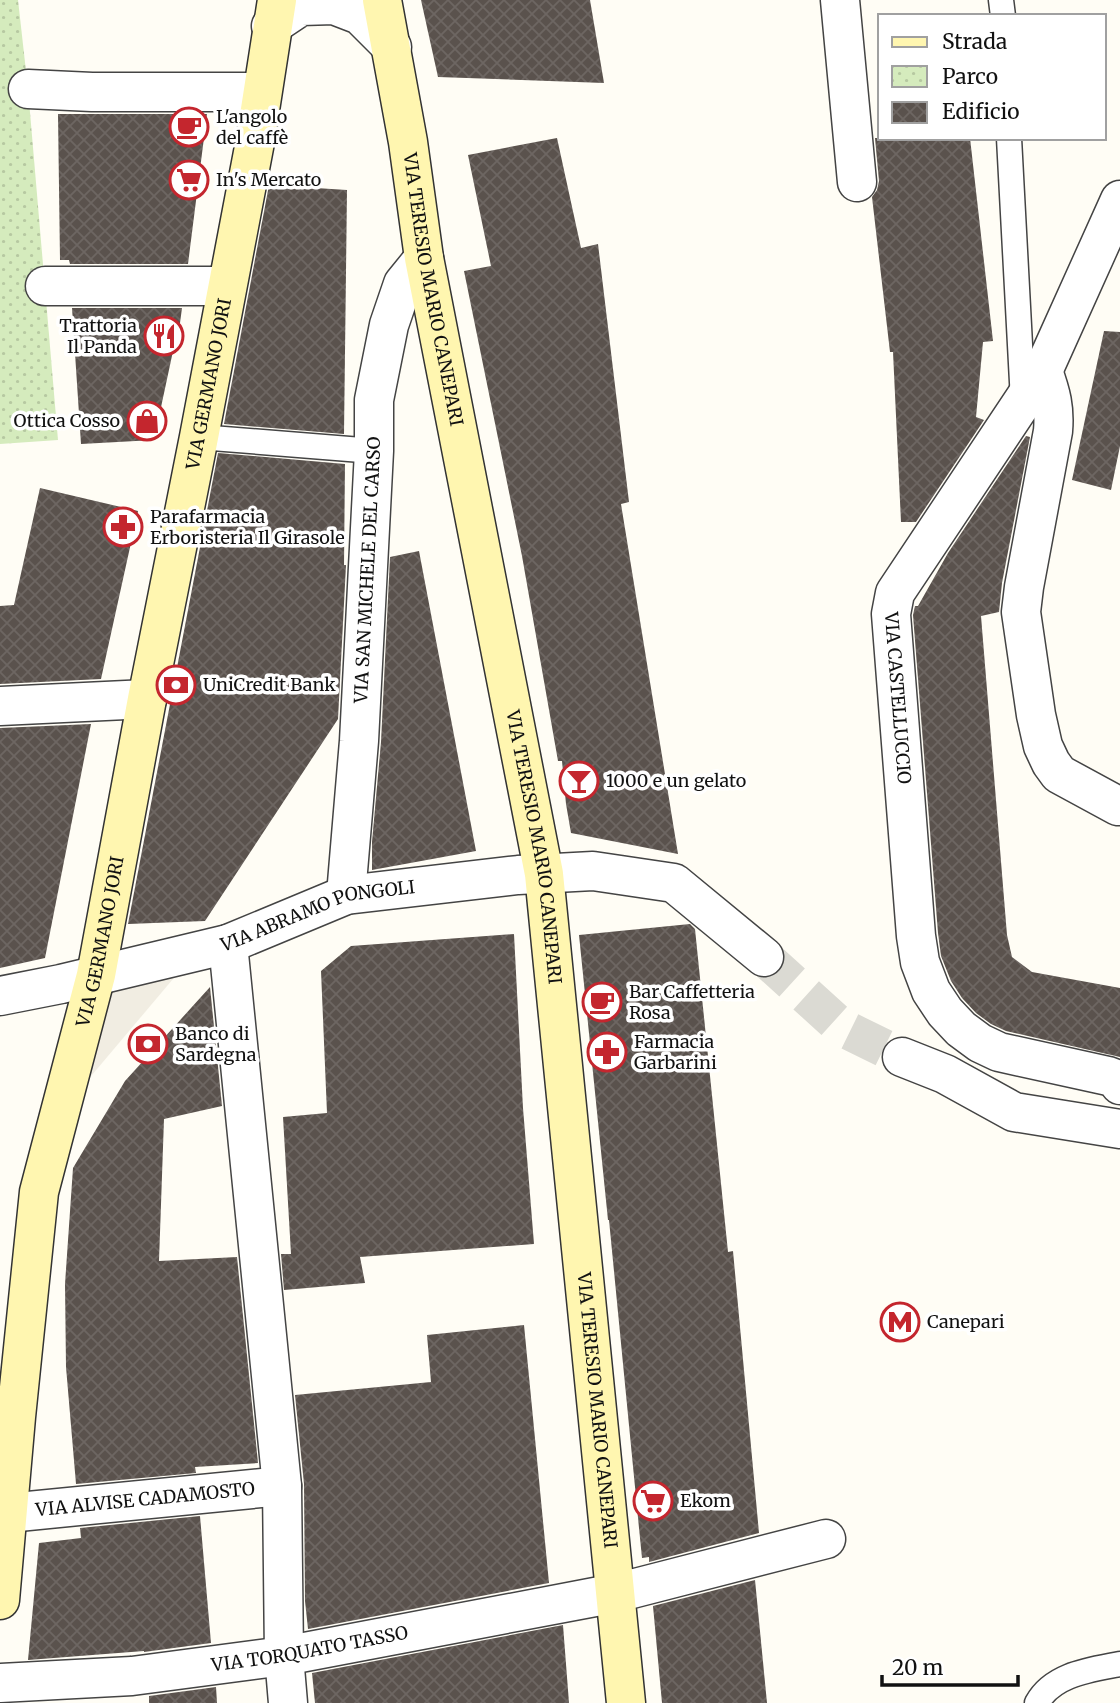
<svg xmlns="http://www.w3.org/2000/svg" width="1120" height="1703" font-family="Merriweather,serif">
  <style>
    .park { fill: url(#park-dots) }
    .plaza { fill: #f1ede2 }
    .building { fill: url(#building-cross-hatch) }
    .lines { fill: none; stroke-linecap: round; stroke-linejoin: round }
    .street-tunnel { stroke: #dbdad3; stroke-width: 38; stroke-dasharray: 38 19; stroke-linecap: butt }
    .lane-casing { stroke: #444; stroke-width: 27 }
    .street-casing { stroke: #444; stroke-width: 41 }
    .secondary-casing { stroke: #333; stroke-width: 41 }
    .lane { stroke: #fff; stroke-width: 24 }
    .street { stroke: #fff; stroke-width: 38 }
    .secondary { stroke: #fff6b0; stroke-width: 38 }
    .labels { text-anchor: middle; stroke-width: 7; stroke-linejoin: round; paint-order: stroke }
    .poi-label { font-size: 18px; fill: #111; stroke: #fff; text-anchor: start }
    .street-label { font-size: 18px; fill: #111; stroke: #fff }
  </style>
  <defs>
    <pattern id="park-dots" width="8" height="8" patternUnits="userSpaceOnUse" patternTransform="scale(1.75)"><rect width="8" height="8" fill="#d5ebbd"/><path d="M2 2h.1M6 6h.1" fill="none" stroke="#b6c8a1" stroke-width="1.8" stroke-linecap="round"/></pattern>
    <pattern id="building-cross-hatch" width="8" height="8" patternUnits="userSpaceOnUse" patternTransform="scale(1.75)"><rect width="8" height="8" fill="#5a524d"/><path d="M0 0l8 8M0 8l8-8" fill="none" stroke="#6d6662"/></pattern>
  </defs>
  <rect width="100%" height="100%" fill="#fffdf5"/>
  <polygon class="park" points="0,0 18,0 28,89 58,440 0,444"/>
  <polygon class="plaza" points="178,973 81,1088 105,990"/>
  <g class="building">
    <polygon points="421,0 590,0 604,83 438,77"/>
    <polygon points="58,114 207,114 188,264 70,264 69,260 60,260"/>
    <polygon points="557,138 581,248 598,244 629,502 621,504 678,854 571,833 566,804 562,761 558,761 522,556 464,271 491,266 468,155"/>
    <polygon points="875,138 970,138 993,341 983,342 976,417 984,420 916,522 901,522 893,352 890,352 872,197 877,190 879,181"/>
    <polygon points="269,185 347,190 344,434 224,424"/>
    <polygon points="72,308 182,308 178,338 176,337 154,440 81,444"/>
    <polygon points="1104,331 1120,332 1120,446 1111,490 1072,480"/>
    <polygon points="1026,436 1030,437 1002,583 999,612 981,616 1007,935 1012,957 1032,972 1120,988 1120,1057 1006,1031 991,1024 976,1013 962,998 951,981 941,956 938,933 913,615 915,606 918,606 948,553"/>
    <polygon points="218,453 345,464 344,565 346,565 338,719 205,921 128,924"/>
    <polygon points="40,488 138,511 101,679 0,684 0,606 14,605"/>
    <polygon points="419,551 476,851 372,870 372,842 381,742 390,557"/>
    <polygon points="91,724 45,958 0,968 0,728"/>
    <polygon points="690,924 695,929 728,1252 733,1251 759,1533 649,1562 649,1557 642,1558 639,1528 609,1220 608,1220 579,935"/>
    <polygon points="514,934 523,1108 534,1244 360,1257 365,1283 284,1290 281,1254 291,1254 283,1117 327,1113 321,971 351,946"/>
    <polygon points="210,987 222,1106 164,1119 159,1261 237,1257 258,1463 195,1467 196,1473 76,1484 66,1367 65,1284 73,1168 125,1081"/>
    <polygon points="524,1325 549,1583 308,1629 305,1601 304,1484 295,1395 431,1382 427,1335"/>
    <polygon points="200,1516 211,1643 144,1652 144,1651 28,1660 39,1543 81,1538 80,1528"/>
    <polygon points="755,1580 767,1703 662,1703 653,1606"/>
    <polygon points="563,1625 569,1703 315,1703 312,1673"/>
    <polygon points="216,1687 217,1703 149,1703 149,1696"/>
  </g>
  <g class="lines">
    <polyline class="street-tunnel" points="764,957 841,1027 902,1057"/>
    <defs>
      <g id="lane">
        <polyline points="1001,0 1003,16"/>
        <polyline points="1009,138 1023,401"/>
        <polyline points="199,437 374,451"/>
        <path d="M 1037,1703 C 1053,1674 1090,1670 1120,1664"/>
      </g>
      <g id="street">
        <polyline points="840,0 857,182"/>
        <polyline points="271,26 301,6 334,5 360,15 392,47"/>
        <polyline points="28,89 92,92 262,92"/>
        <path id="s1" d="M 1120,200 L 1043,371 L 895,593 L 891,614 L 916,936 L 920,962 L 931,991 L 945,1012 L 961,1029 L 980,1043 L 999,1052 L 1108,1076 L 1116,1079 L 1120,1085"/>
        <polyline points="45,286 227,286"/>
        <path d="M 1043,371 C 1051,393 1055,408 1053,431 L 1024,587 L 1021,612 L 1036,715 L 1043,746 L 1051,763 L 1059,774 L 1118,806"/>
        <polyline points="0,706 147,699"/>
        <path id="s2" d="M 346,895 L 359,741 L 374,451 L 374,400 L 389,325 L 403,284 L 424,258"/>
        <polyline points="228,944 282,1486 284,1656 288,1703"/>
        <path id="s3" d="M 0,996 L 61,984 L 228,944 L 346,895 L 518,875 L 593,871 L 674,883 L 764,957"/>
        <polyline points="902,1057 945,1074 1014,1112 1120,1129"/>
        <path id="s4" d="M 8,1513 L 282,1486"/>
        <path id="s5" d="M 0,1683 L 132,1676 L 284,1656 L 616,1593 L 826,1539"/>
      </g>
      <g id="secondary">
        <path id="s6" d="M 382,0 L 408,142 L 424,258 L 544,874 L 626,1703"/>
        <path id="s7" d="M 0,1600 L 16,1417 L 39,1192 L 96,975 L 147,699 L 199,437 L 255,142 L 277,0"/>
      </g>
    </defs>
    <use href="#lane" class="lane-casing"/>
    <use href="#street" class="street-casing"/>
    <use href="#secondary" class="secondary-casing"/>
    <use href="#lane" class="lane"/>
    <use href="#street" class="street"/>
    <use href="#secondary" class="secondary"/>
  </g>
  <defs>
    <symbol id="cafe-ring" viewBox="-11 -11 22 22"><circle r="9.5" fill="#fff" stroke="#c4262e" stroke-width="1.5"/><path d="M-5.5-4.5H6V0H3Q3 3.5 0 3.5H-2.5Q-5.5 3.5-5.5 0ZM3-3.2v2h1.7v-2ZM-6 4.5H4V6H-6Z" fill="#c4262e"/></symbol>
    <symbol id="supermarket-ring" viewBox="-11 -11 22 22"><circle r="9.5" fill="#fff" stroke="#c4262e" stroke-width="1.5"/><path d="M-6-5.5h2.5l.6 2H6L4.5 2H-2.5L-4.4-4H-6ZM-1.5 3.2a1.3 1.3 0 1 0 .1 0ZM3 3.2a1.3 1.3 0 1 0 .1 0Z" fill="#c4262e"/></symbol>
    <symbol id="restaurant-ring" viewBox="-11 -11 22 22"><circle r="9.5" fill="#fff" stroke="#c4262e" stroke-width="1.5"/><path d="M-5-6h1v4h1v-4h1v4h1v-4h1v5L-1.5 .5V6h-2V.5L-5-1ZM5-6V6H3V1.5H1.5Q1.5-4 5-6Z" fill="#c4262e"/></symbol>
    <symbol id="shop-ring" viewBox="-11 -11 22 22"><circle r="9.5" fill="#fff" stroke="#c4262e" stroke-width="1.5"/><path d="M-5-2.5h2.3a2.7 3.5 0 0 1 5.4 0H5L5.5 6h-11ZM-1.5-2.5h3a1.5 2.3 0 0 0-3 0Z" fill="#c4262e"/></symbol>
    <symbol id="pharmacy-ring" viewBox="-11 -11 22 22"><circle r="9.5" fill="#fff" stroke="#c4262e" stroke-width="1.5"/><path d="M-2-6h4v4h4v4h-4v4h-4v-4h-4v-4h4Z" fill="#c4262e"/></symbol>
    <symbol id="bank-ring" viewBox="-11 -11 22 22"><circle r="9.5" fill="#fff" stroke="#c4262e" stroke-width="1.5"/><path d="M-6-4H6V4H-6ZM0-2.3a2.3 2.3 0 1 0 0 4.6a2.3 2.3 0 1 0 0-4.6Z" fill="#c4262e"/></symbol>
    <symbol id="bar-ring" viewBox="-11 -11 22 22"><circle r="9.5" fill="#fff" stroke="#c4262e" stroke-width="1.5"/><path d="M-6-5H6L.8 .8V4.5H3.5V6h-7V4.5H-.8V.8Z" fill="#c4262e"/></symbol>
    <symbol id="metro-ring" viewBox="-11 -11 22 22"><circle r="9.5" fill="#fff" stroke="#c4262e" stroke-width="1.5"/><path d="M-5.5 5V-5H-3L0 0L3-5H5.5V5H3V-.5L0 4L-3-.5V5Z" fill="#c4262e"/></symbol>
  </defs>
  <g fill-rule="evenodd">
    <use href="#cafe-ring" x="167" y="105" width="44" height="44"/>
    <use href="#supermarket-ring" x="167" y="158" width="44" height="44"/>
    <use href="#restaurant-ring" x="142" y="314" width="44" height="44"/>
    <use href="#shop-ring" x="125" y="399" width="44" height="44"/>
    <use href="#pharmacy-ring" x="101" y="505" width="44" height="44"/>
    <use href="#bank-ring" x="154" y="663" width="44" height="44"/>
    <use href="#bar-ring" x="557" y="759" width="44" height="44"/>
    <use href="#cafe-ring" x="580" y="980" width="44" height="44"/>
    <use href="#bank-ring" x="126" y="1022" width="44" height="44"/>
    <use href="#pharmacy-ring" x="585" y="1030" width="44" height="44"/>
    <use href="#metro-ring" x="878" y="1300" width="44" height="44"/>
    <use href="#supermarket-ring" x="631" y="1479" width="44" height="44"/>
  </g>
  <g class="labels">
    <g class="poi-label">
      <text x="216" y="123">L'angolo<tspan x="216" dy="21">del caffè</tspan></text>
      <text x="216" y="186">In's Mercato</text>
      <text x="137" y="332" text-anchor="end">Trattoria<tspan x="137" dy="21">Il Panda</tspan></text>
      <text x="120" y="427" text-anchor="end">Ottica Cosso</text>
      <text x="150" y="523">Parafarmacia<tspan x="150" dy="21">Erboristeria Il Girasole</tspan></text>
      <text x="203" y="691">UniCredit Bank</text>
      <text x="606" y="787">1000 e un gelato</text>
      <text x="629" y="998">Bar Caffetteria<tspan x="629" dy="21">Rosa</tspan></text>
      <text x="175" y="1040">Banco di<tspan x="175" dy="21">Sardegna</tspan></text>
      <text x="634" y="1048">Farmacia<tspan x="634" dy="21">Garbarini</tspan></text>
      <text x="927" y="1328">Canepari</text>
      <text x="680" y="1507">Ekom</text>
    </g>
    <g class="street-label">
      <text dy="6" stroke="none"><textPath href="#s6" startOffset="294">VIA TERESIO MARIO CANEPARI</textPath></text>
      <text dy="6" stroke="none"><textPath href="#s7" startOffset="1236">VIA GERMANO JORI</textPath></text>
      <text dy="6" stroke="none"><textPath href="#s2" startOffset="326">VIA SAN MICHELE DEL CARSO</textPath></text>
      <text dy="6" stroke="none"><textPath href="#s1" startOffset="560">VIA CASTELLUCCIO</textPath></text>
      <text dy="6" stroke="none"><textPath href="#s6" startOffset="861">VIA TERESIO MARIO CANEPARI</textPath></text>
      <text dy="6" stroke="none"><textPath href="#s3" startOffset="329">VIA ABRAMO PONGOLI</textPath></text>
      <text dy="6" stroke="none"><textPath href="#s7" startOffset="668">VIA GERMANO JORI</textPath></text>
      <text dy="6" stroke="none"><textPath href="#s6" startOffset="1428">VIA TERESIO MARIO CANEPARI</textPath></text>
      <text dy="6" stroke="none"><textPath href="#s4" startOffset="138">VIA ALVISE CADAMOSTO</textPath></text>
      <text dy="6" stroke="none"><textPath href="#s5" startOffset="312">VIA TORQUATO TASSO</textPath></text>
    </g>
  </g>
  <rect x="878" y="14" width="228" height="126" fill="#ffffff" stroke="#a0a0a0" stroke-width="2"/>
  <rect x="892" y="37" width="35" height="10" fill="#fff6b0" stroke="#a0a0a0" stroke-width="2"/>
  <text x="942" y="49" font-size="21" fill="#111111">Strada</text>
  <rect x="892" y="66" width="35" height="21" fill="url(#park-dots)" stroke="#a0a0a0" stroke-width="2"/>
  <text x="942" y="84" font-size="21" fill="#111111">Parco</text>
  <rect x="892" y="102" width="35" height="21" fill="url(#building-cross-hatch)" stroke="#a0a0a0" stroke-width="2"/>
  <text x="942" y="119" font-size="21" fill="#111111">Edificio</text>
  <path d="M882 1675v10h136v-10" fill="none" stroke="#111111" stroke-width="3.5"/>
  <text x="892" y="1675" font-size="21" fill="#111111" stroke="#ffffff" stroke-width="5" paint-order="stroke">20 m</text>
</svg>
